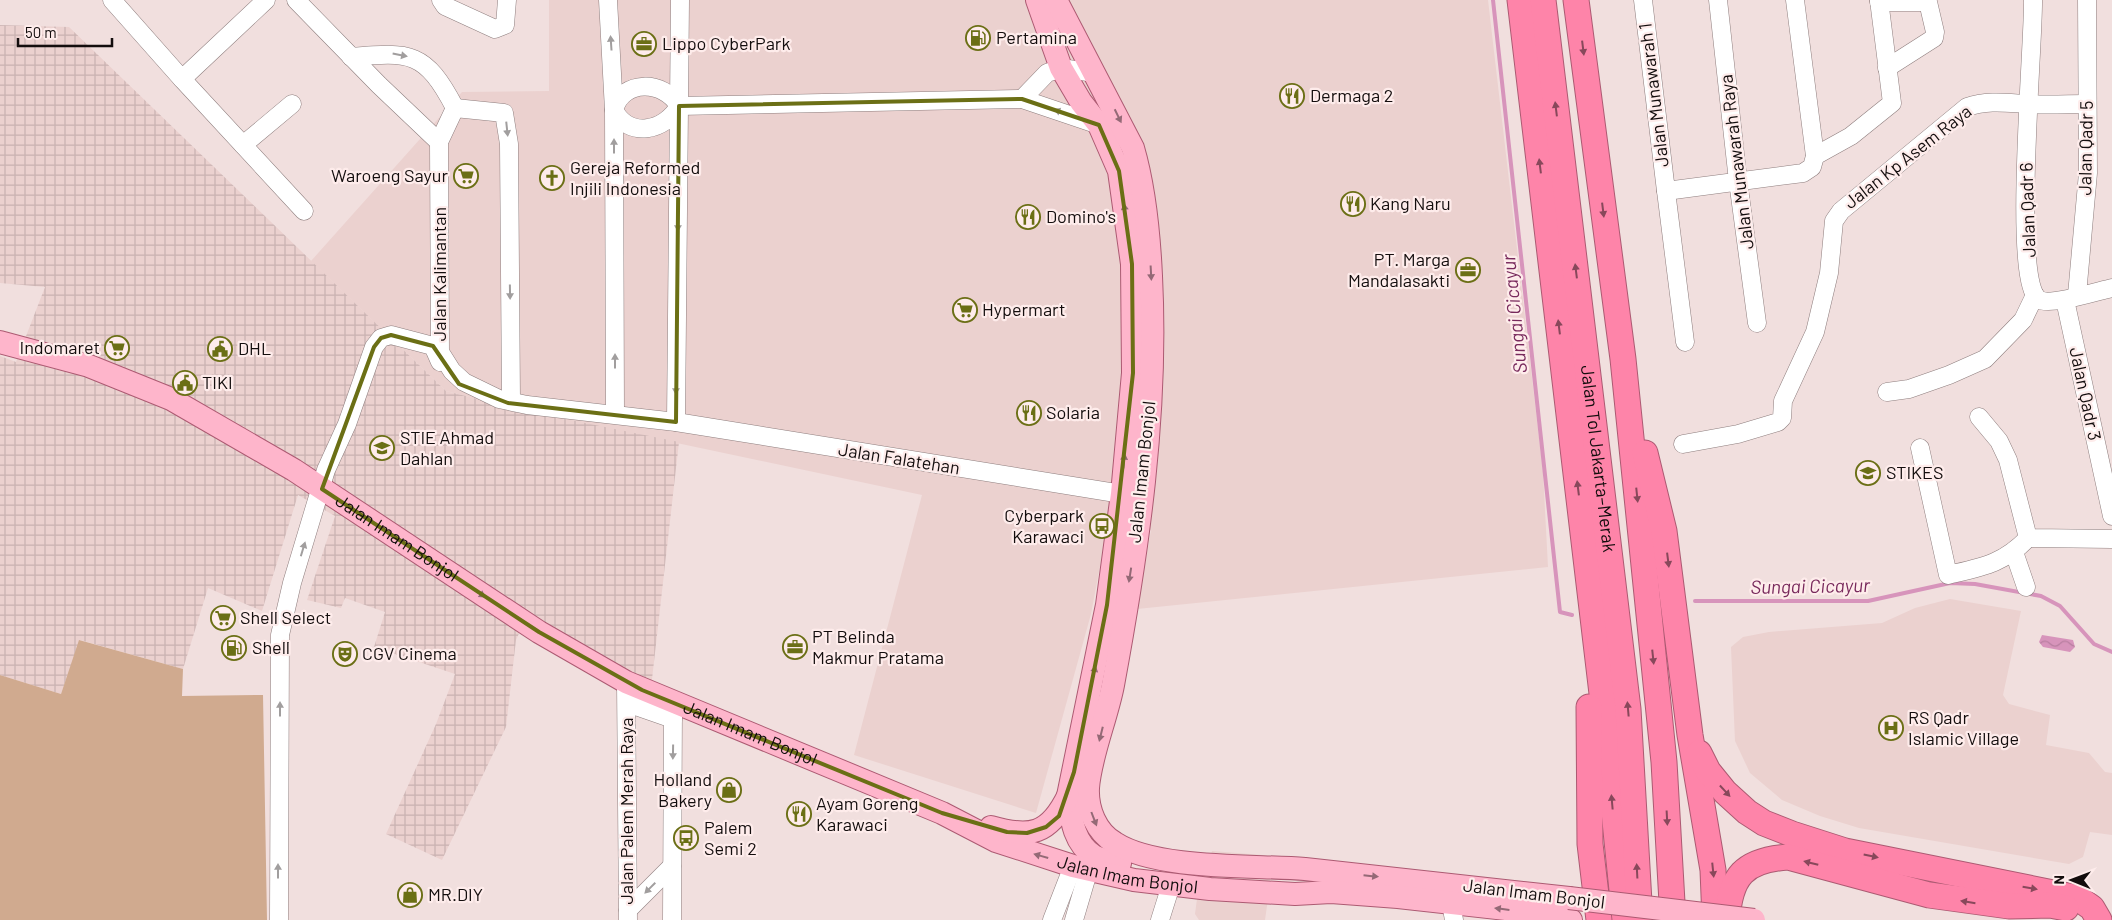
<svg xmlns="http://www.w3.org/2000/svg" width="2112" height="920" font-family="Barlow,sans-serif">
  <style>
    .built { fill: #ebd1cf }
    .industrial { fill: url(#industrial-grid) }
    .grass { fill: #d0aa8f }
    .water { fill: url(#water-waves) }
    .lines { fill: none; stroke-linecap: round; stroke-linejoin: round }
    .stream { stroke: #d794bb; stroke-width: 4 }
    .minor-casing { stroke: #8e7e7e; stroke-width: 19 }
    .major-casing { stroke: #ac5a72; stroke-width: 24 }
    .highway-casing { stroke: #ac5a72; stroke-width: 27 }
    .minor { stroke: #fff; stroke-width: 18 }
    .major { stroke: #feb5cb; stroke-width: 22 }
    .highway { stroke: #fe84a9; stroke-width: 25 }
    .major-bridge-casing { stroke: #ac5a72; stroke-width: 24; stroke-linecap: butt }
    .major-bridge { stroke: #feb5cb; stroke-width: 22 }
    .oneway { fill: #a19e9e }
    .oneway2 { fill: #88485b }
    .oneway3 { fill: #946976 }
    .marked { fill: none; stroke: #6b6f15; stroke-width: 4; stroke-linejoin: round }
    .labels { text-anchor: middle; stroke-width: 4.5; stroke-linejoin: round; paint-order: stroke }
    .poi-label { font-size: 18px; fill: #130d0d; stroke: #feeceb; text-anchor: start }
    .street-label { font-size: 18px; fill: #130d0d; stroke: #feeceb }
    .water-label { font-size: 19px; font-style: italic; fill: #78295c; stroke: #feeceb }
  </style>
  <defs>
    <pattern id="industrial-grid" width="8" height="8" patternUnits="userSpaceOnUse" patternTransform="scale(1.25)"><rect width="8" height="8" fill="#ebd1cf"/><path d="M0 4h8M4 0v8" fill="none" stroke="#c9b2b1"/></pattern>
    <pattern id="water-waves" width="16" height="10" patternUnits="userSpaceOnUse" patternTransform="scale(1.25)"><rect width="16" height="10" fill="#d794bb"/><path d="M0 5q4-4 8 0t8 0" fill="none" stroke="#b87ea0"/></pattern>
  </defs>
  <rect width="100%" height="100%" fill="#f1dfde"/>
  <g class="built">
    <polygon points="549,0 1488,0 1543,472 1548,567 1137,609 1151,530 1108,524 1091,614 1036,813 854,755 922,495 521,410 446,391 311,261 462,92 549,91"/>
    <polygon points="1950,599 2021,611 2003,695 2009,704 2050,715 2046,745 2089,753 2105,772 2112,773 2112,835 2090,832 2083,857 2069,864 1859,828 1820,816 1782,800 1750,773 1735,741 1731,647 1743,637 1769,632 1882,623 1915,608"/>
    <polygon points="1212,851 1274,856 1265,920 1199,920 1195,914 1197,899"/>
  </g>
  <polygon class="industrial" points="0,25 69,27 446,391 521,410 679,442 651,688 529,612 516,640 506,727 442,860 386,834 436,724 455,674 374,647 385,612 345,598 341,608 307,600 335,516 298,495 262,611 208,588 183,669 80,640 61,694 0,675 0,356 16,362 45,287 0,283"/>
  <polygon class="grass" points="79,640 183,669 182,696 263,695 267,920 0,920 0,675 61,694"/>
  <polygon class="water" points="2042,635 2073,640 2075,647 2070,652 2043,647 2039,642"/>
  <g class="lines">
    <g class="stream">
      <polyline points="1493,0 1560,612 1572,615"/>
      <polyline points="1695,601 1868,601 1950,583 1975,584 2041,596 2060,606 2094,644 2112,652"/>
    </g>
    <defs>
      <g id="minor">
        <polyline points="112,0 182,79 266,0"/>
        <polyline points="296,0 379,85 439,142"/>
        <polyline points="441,0 445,6 495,29 505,25 507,0"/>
        <path d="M 608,0 L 614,110 C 629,139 665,131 679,106"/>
        <polyline points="1643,0 1666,191 1803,173 1812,167 1815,156 1795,0"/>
        <polyline points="1718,0 1738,181 1757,323"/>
        <path d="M 2033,0 C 2034,42 2012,279 2038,299 C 2048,307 2098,291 2112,288"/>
        <polyline points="1879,2 1928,2 1935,32 1934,38 1887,68"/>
        <path d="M 351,57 C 411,52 425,51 455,108"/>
        <polyline points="182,79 304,211"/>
        <polyline points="1022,99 1047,73 1061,68 1095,73"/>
        <polyline points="679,106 1022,99 1099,125"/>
        <polyline points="455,108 439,142 440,352 452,371 464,382 499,399 527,405 676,422 1122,494"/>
        <polyline points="455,108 504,113 509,144 511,401"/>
        <polyline points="243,145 292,104"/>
        <polyline points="1815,156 1851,136 1892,103 1879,0"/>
        <polyline points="1666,191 1685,342"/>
        <polyline points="2077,295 2088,173 2087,0"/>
        <polyline points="2065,300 2112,516"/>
        <polyline points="1887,392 1909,389 1949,375 1985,359 2023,320 2035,295"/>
        <path d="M 615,414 L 614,110 C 622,79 664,80 679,106"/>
        <polyline points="1979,417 1999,441 2008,460 2028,538 2112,539"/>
        <polyline points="676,422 680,0"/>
        <path d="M 1683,444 L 1738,434 L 1778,422 L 1782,418 L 1783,401 L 1815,332 L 1829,273 L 1834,221 L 1841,211 L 1967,107 C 1988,100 2007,103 2028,104 C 2048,105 2068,104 2087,104"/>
        <path d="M 1920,448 L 1948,575 C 1982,567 2003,564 2028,538"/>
        <polyline points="2014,552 2026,587"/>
        <polyline points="626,682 628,920"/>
        <polyline points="627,703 673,719"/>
        <polyline points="1451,903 1454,920"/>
        <polyline points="628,910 672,866"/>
        <polyline points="279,920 280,635 292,583 326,470 347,424 374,347 381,338 391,335 433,346 440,362"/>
        <polyline points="672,920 673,703"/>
        <polyline points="1052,920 1073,866"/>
        <polyline points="1074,920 1089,869"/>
        <polyline points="1160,920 1171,885"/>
      </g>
      <g id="major">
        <path d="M 1037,0 L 1061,68 L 1081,102 L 1099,125 L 1119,171 L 1132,264 L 1133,373 L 1122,494 L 1107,605 L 1068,796 C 1071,817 1073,843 1094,856 C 1101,860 1112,861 1120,863"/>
        <path d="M 1056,0 L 1133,148 C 1145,189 1149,233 1151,276 C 1158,413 1138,550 1113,685 C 1107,717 1090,757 1088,788 C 1087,809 1096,832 1115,843 C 1157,870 1254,865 1305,869 C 1393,878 1481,888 1569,898"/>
        <path id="s1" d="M 0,342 L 89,366 L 171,399 L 294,470 L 539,632 L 626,682 L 942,813 L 996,841 L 1073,866 L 1134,880 L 1210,889 L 1295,894 L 1331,892 L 1398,897 L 1506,909 L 1571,920"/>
        <path d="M 991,827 C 1030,838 1049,835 1068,796"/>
      </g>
      <g id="highway">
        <polyline points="1520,0 1603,702 1625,920"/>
        <path id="s2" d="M 1543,0 L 1628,709 L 1640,920"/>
        <polyline points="1576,0 1623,359 1664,762 1673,920"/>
        <polyline points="1645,453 1664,531 1690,735 1713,870 1715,920"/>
        <polyline points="1589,707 1590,844 1599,920"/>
        <polyline points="1699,753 1708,771 1725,792 1747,812 1764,823 1792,834 1845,851 2078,898 2092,908 2099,920"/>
        <path d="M 1727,920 C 1730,876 1744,860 1788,857 L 1929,895 L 2009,906 L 2050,905 L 2066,908"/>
      </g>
    </defs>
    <use href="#minor" class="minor-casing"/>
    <use href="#major" class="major-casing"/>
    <use href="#highway" class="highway-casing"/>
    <use href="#minor" class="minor"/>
    <use href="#major" class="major"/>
    <use href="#highway" class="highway"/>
    <defs>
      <polyline id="major-bridge" points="1569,898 1754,920"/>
    </defs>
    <use href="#major-bridge" class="major-bridge-casing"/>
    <use href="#major-bridge" class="major-bridge"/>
  </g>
  <defs><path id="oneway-solid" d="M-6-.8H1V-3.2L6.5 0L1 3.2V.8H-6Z" transform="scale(1.25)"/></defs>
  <g class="oneway">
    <use href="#oneway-solid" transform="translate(611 43) rotate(-94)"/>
    <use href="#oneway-solid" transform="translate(400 55) rotate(11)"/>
    <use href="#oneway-solid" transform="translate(1061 112) rotate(-161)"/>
    <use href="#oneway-solid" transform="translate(507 129) rotate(84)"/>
    <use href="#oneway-solid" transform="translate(614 146) rotate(-90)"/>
    <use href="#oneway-solid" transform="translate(678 224) rotate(91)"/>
    <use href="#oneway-solid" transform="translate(510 292) rotate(89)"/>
    <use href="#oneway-solid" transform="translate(615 361) rotate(-90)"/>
    <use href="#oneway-solid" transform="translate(676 387) rotate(91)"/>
    <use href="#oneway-solid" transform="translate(303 549) rotate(-73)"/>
    <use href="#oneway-solid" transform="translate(280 709) rotate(-90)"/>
    <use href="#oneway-solid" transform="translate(673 752) rotate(91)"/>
    <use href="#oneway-solid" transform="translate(278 871) rotate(-90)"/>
    <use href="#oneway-solid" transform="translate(650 888) rotate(135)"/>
  </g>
  <g class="oneway2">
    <use href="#oneway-solid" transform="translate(1583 48) rotate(83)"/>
    <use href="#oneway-solid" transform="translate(1556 109) rotate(-97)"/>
    <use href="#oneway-solid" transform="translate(1540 166) rotate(-97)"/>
    <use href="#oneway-solid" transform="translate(1603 210) rotate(83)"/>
    <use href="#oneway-solid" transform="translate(1576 271) rotate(-97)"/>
    <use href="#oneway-solid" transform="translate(1559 327) rotate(-97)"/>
    <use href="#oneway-solid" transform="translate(1578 488) rotate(-97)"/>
    <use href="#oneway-solid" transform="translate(1637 495) rotate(84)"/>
    <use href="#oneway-solid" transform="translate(1668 560) rotate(83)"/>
    <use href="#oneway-solid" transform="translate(1653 657) rotate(84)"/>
    <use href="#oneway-solid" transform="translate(1628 709) rotate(-95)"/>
    <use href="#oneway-solid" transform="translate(1725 791) rotate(47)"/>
    <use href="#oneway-solid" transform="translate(1612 802) rotate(-95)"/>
    <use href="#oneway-solid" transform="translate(1667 818) rotate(87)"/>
    <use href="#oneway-solid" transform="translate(1871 856) rotate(12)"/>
    <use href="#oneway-solid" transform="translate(1811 863) rotate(-166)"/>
    <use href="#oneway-solid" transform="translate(1713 870) rotate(84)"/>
    <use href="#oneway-solid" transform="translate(1637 871) rotate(-93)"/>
    <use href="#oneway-solid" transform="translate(2030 888) rotate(10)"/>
    <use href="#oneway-solid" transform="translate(1968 902) rotate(-171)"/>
  </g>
  <g class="oneway3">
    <use href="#oneway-solid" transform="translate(1118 116) rotate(64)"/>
    <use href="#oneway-solid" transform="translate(1125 211) rotate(-98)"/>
    <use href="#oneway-solid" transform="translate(1151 273) rotate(87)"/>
    <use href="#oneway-solid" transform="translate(1124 461) rotate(-85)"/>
    <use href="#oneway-solid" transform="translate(1130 575) rotate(99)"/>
    <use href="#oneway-solid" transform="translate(479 593) rotate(33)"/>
    <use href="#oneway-solid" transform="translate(1094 673) rotate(-79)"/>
    <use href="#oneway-solid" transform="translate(1101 734) rotate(104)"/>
    <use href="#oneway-solid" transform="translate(1094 819) rotate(69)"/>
    <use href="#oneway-solid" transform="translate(1041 856) rotate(-164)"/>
    <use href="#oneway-solid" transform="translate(1371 876) rotate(6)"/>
    <use href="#oneway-solid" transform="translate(1502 909) rotate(-173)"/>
  </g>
  <path class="marked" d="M 1022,99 L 1099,125 L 1119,171 L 1132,264 L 1133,373 L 1107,605 L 1074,772 L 1059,816 L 1046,827 L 1027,833 L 1007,832 L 942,813 L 642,690 L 539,632 L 322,489 L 374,347 L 381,338 L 391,335 L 433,346 L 459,384 L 508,403 L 676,422 L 679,106 Z"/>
  <defs>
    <symbol id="fuel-ring" viewBox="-11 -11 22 22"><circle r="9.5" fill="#feeceb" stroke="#6b6f15" stroke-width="1.5"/><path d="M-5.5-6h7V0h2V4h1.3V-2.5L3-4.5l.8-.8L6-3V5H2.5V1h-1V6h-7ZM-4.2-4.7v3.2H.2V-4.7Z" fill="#6b6f15"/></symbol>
    <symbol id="office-ring" viewBox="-11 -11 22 22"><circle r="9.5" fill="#feeceb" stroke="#6b6f15" stroke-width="1.5"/><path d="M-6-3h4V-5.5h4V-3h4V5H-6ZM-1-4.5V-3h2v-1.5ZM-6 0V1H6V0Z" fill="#6b6f15"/></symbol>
    <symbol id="restaurant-ring" viewBox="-11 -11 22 22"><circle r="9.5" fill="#feeceb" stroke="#6b6f15" stroke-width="1.5"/><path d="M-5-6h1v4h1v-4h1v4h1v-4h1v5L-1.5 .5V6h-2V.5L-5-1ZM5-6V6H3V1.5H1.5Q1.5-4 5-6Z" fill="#6b6f15"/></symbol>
    <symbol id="supermarket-ring" viewBox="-11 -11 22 22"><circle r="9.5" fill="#feeceb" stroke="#6b6f15" stroke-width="1.5"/><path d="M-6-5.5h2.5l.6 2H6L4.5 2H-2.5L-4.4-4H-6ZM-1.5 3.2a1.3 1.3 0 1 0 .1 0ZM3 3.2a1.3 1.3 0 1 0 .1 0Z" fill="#6b6f15"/></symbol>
    <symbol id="church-ring" viewBox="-11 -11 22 22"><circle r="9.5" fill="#feeceb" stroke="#6b6f15" stroke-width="1.5"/><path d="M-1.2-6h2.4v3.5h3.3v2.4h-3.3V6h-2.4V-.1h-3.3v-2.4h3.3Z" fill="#6b6f15"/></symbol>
    <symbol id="civic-ring" viewBox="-11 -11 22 22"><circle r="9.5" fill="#feeceb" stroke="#6b6f15" stroke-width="1.5"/><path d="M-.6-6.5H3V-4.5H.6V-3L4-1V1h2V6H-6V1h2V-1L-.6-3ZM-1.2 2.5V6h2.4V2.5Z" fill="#6b6f15"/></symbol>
    <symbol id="university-ring" viewBox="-11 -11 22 22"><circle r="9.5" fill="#feeceb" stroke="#6b6f15" stroke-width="1.5"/><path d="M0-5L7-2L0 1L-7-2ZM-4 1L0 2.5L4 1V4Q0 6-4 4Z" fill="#6b6f15"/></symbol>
    <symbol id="bus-ring" viewBox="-11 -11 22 22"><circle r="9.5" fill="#feeceb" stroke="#6b6f15" stroke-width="1.5"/><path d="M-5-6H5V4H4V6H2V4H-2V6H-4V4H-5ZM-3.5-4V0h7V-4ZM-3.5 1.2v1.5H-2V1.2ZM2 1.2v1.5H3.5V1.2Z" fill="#6b6f15"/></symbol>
    <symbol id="theatre-ring" viewBox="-11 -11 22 22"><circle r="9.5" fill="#feeceb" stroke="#6b6f15" stroke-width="1.5"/><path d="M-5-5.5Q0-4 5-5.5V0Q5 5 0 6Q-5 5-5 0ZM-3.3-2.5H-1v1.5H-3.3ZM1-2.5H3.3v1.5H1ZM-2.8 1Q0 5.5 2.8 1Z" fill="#6b6f15"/></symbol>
    <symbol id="hospital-ring" viewBox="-11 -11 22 22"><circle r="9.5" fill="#feeceb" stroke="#6b6f15" stroke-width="1.5"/><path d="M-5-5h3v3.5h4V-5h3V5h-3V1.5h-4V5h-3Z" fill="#6b6f15"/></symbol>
    <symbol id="shop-ring" viewBox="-11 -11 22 22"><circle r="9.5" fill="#feeceb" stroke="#6b6f15" stroke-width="1.5"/><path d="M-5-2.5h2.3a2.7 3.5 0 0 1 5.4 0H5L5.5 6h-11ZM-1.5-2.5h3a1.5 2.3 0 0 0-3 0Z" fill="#6b6f15"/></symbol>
  </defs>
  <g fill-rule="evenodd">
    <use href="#fuel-ring" x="964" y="24" width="28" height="28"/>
    <use href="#office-ring" x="630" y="30" width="28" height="28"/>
    <use href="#restaurant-ring" x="1278" y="82" width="28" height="28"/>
    <use href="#supermarket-ring" x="452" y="162" width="28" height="28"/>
    <use href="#church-ring" x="538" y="164" width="28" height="28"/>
    <use href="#restaurant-ring" x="1339" y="190" width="28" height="28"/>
    <use href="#restaurant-ring" x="1014" y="203" width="28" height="28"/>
    <use href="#office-ring" x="1454" y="256" width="28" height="28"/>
    <use href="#supermarket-ring" x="951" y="296" width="28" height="28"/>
    <use href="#supermarket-ring" x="103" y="334" width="28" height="28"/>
    <use href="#civic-ring" x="206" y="335" width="28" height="28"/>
    <use href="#civic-ring" x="171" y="369" width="28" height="28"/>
    <use href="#restaurant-ring" x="1015" y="399" width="28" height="28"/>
    <use href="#university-ring" x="368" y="434" width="28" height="28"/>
    <use href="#university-ring" x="1854" y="459" width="28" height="28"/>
    <use href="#bus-ring" x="1088" y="512" width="28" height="28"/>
    <use href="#supermarket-ring" x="209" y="604" width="28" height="28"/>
    <use href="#office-ring" x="781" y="633" width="28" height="28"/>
    <use href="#fuel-ring" x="220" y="634" width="28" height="28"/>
    <use href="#theatre-ring" x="331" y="640" width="28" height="28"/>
    <use href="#hospital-ring" x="1877" y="714" width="28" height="28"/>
    <use href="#shop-ring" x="715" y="776" width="28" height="28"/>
    <use href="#restaurant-ring" x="785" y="800" width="28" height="28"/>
    <use href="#bus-ring" x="672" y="824" width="28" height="28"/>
    <use href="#shop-ring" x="396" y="881" width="28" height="28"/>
  </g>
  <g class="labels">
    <g class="poi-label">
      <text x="996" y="44">Pertamina</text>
      <text x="662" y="50">Lippo CyberPark</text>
      <text x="1310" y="102">Dermaga 2</text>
      <text x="570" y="174">Gereja Reformed<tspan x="570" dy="21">Injili Indonesia</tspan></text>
      <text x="448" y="182" text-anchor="end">Waroeng Sayur</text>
      <text x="1370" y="210">Kang Naru</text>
      <text x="1046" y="223">Domino's</text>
      <text x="1450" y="266" text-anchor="end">PT. Marga<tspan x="1450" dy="21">Mandalasakti</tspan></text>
      <text x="982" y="316">Hypermart</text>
      <text x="100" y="354" text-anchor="end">Indomaret</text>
      <text x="238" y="355">DHL</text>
      <text x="202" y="389">TIKI</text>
      <text x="1046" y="419">Solaria</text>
      <text x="400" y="444">STIE Ahmad<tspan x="400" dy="21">Dahlan</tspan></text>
      <text x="1886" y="479">STIKES</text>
      <text x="1084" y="522" text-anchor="end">Cyberpark<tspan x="1084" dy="21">Karawaci</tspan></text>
      <text x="240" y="624">Shell Select</text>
      <text x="812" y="643">PT Belinda<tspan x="812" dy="21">Makmur Pratama</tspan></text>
      <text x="252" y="654">Shell</text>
      <text x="362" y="660">CGV Cinema</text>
      <text x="1908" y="724">RS Qadr<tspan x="1908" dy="21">Islamic Village</tspan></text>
      <text x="712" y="786" text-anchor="end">Holland<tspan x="712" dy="21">Bakery</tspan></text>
      <text x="816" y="810">Ayam Goreng<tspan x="816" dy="21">Karawaci</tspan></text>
      <text x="704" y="834">Palem<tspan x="704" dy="21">Semi 2</tspan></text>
      <text x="428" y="901">MR.DIY</text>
    </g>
    <g class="street-label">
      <text transform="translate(1654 95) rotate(-97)" y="6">Jalan Munawarah 1</text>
      <text transform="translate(2086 148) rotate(-89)" y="6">Jalan Qadr 5</text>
      <text transform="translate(1908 157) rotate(-38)" y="6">Jalan Kp Asem Raya</text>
      <text transform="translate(1737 162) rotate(-97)" y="6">Jalan Munawarah Raya</text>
      <text transform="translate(2028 210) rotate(-92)" y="6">Jalan Qadr 6</text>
      <text transform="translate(440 274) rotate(-90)" y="6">Jalan Kalimantan</text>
      <text transform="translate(2085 394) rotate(78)" y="6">Jalan Qadr 3</text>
      <text transform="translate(899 459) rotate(9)" y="6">Jalan Falatehan</text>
      <text dy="6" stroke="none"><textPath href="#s2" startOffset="462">Jalan Tol Jakarta–Merak</textPath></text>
      <text transform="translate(1142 472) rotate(-84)" y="6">Jalan Imam Bonjol</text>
      <text dy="6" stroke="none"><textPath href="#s1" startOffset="446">Jalan Imam Bonjol</textPath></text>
      <text dy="6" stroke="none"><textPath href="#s1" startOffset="851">Jalan Imam Bonjol</textPath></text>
      <text transform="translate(627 811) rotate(-90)" y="6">Jalan Palem Merah Raya</text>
      <text dy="6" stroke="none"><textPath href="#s1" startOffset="1256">Jalan Imam Bonjol</textPath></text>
      <text transform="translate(1534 894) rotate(7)" y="6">Jalan Imam Bonjol</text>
    </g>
    <g class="water-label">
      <text transform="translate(1514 314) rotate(-96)" y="7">Sungai Cicayur</text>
      <text transform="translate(1810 586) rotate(-1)" y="7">Sungai Cicayur</text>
    </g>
  </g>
  <g transform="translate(2072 880) rotate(271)" stroke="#feeceb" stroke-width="4" paint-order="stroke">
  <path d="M0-4L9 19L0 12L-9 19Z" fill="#130d0d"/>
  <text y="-8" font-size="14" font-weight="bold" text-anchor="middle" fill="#130d0d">N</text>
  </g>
  <path d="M18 38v8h94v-8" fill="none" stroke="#130d0d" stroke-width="2.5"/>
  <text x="25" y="38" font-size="15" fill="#130d0d" stroke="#feeceb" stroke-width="4" paint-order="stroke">50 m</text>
</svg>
